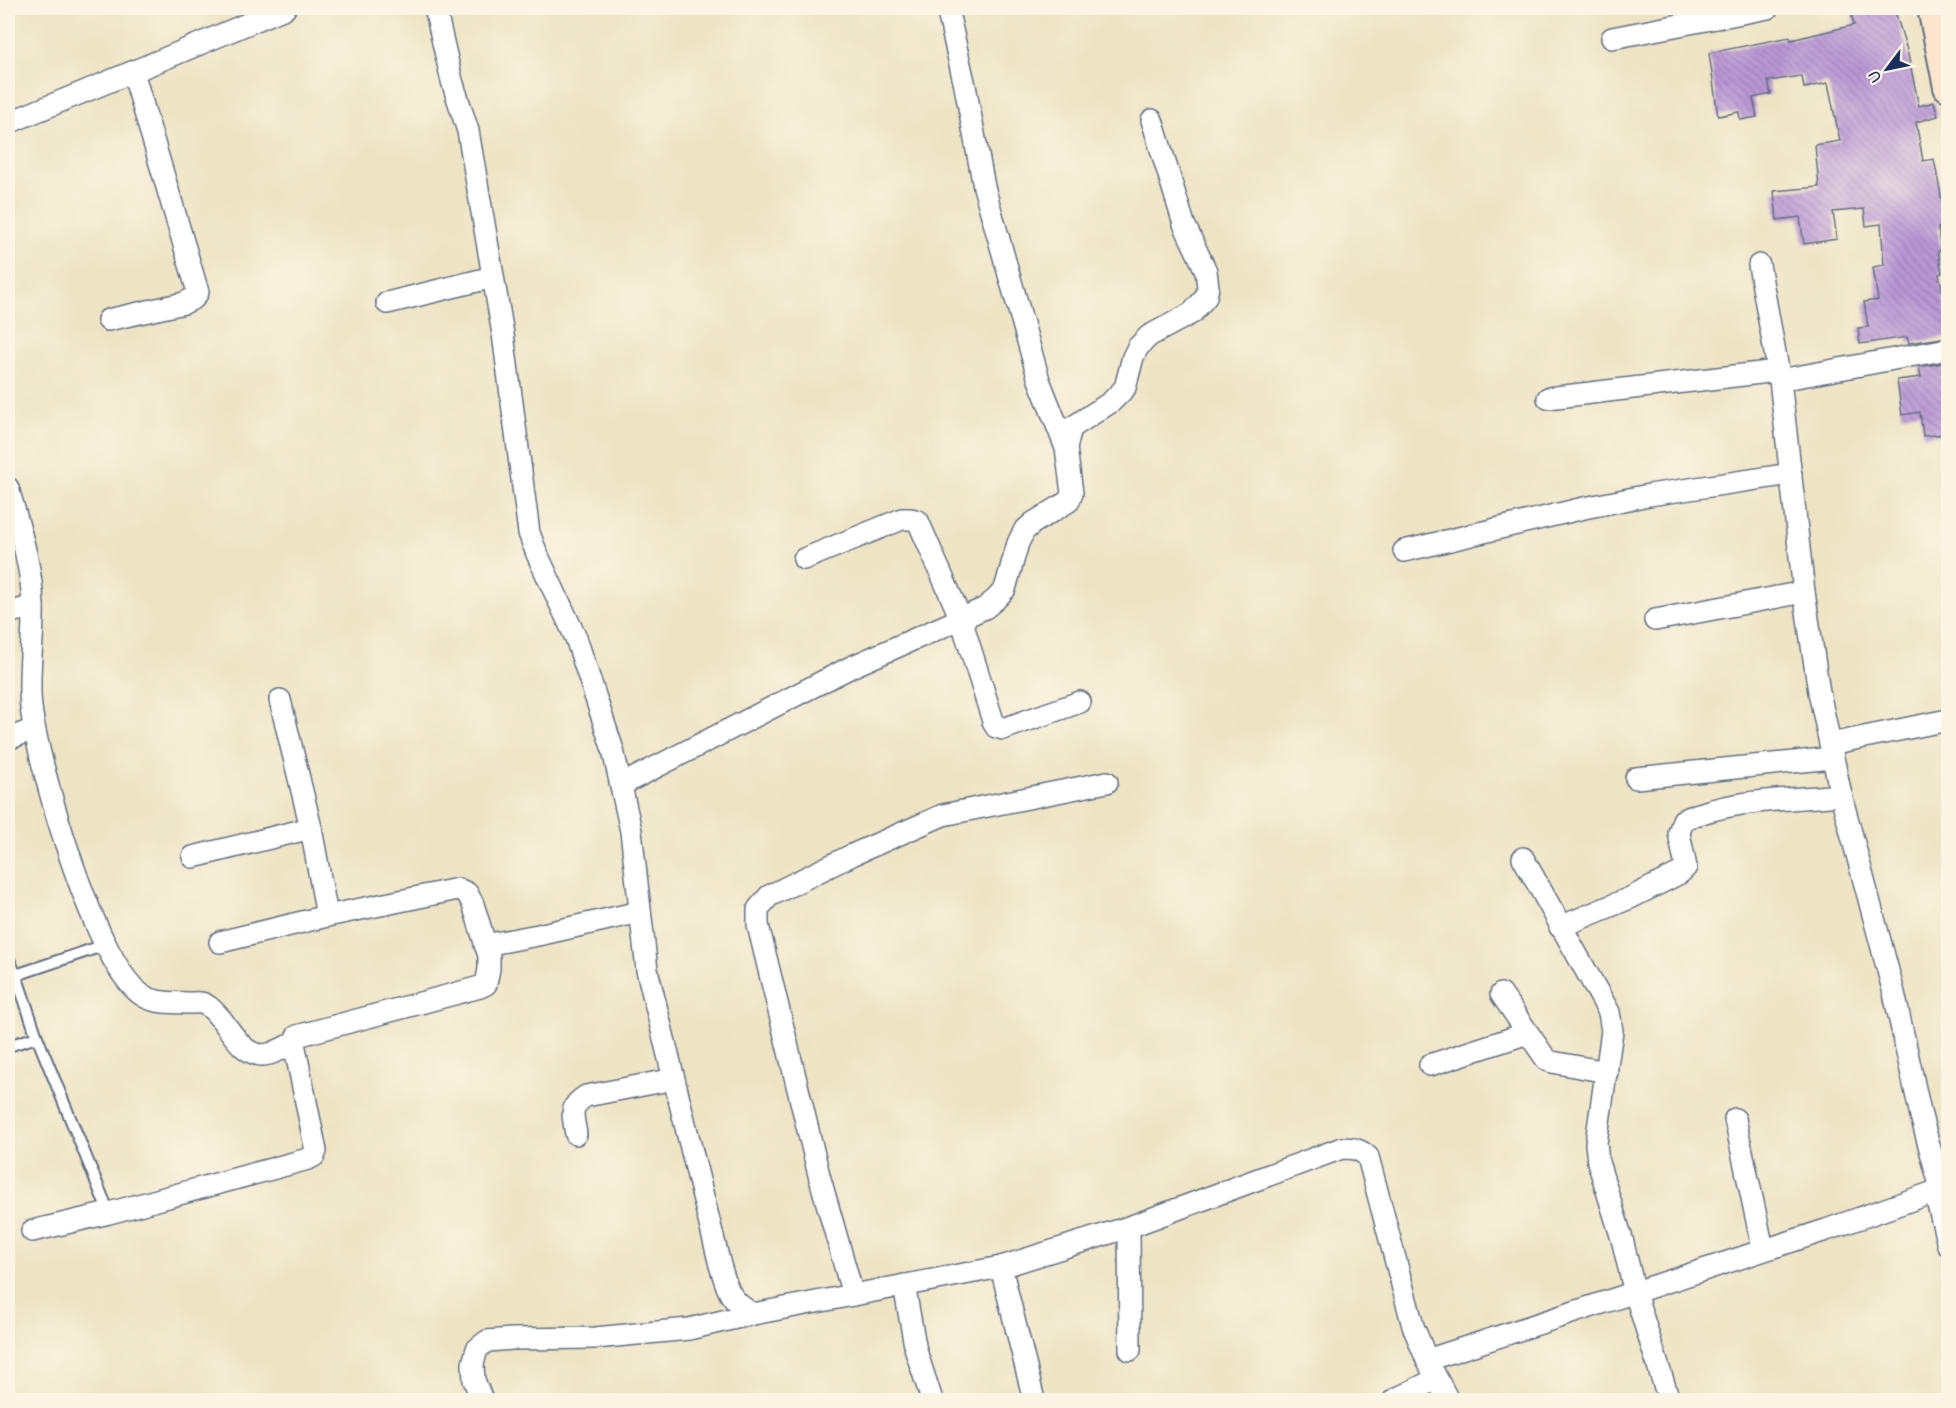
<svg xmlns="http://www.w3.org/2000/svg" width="1956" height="1408" font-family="'Comic Neue',sans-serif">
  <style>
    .building { fill: url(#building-back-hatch) }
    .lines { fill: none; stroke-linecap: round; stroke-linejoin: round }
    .lane-casing { stroke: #646e82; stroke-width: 14 }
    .street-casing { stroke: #646e82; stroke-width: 24 }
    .secondary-casing { stroke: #646e82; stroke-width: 32 }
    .lane { stroke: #fff; stroke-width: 10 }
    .street { stroke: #fff; stroke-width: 21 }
    .secondary { stroke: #fce5cf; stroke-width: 28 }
  </style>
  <defs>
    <pattern id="building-back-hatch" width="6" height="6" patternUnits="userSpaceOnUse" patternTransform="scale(1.5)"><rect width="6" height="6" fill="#b998d5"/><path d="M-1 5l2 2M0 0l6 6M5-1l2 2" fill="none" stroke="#967cb0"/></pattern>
  </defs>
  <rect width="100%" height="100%" fill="#fcf5e5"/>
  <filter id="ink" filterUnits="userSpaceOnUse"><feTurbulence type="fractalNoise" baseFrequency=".0167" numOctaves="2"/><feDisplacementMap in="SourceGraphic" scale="12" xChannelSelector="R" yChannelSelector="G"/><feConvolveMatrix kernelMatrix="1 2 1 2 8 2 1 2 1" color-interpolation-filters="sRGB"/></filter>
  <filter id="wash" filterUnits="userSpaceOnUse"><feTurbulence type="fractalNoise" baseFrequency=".008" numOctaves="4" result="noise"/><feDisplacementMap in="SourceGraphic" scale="24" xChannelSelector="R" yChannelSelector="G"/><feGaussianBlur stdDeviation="1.35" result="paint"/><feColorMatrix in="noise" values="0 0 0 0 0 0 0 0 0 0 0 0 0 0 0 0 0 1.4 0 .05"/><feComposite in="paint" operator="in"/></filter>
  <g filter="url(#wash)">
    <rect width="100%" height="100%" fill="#ede4c5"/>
    <g id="blocks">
      <g class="building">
        <polygon points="1850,8 1894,8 1907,50 1919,106 1934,102 1938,116 1916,122 1923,161 1934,159 1947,227 1938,228 1941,251 1938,251 1942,273 1939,274 1948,320 1948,337 1909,343 1907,337 1860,344 1858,328 1868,327 1864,302 1878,300 1873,267 1884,265 1881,224 1866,226 1864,209 1833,212 1837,239 1804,244 1800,217 1777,220 1774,191 1819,187 1815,145 1840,141 1828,83 1804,88 1802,76 1768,81 1771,94 1753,98 1757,117 1740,120 1739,112 1718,116 1709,53 1790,37 1791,40 1854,25"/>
        <polygon points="1948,362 1948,434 1923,436 1920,412 1902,415 1897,380 1921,377 1919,367"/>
      </g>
    </g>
  </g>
  <g filter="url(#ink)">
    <use href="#blocks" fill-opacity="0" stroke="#646e82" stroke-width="1.5"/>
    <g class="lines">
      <defs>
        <g id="lane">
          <polyline points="8,957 16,975 37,1037 109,1213"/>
          <polyline points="16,975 105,945"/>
          <polyline points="8,1046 37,1037"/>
        </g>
        <g id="street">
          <path d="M 435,8 L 452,81 L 468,131 L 503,334 L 529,533 L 537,554 L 576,638 L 613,750 L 631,831 L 647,970 L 720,1265 C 728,1291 729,1300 753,1314 L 1001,1267 L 1129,1227 L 1342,1148 C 1353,1148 1360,1149 1368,1157 L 1413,1326 L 1427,1360 L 1448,1400"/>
          <polyline points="1612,38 1768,8"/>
          <polyline points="8,123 166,58 285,8"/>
          <polyline points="1759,265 1780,380 1804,592 1819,692 1841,795 1894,993 1921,1116 1941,1189"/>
          <polyline points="387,303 493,277"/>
          <polyline points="108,320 184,303 194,298 198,292 133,72"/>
          <polyline points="1780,380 1948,349"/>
          <polyline points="1548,398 1777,371"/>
          <polyline points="1066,448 1071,428 1111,402 1125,388 1133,357 1138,347 1149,336 1192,313 1206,297 1208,287 1206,271 1184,224 1152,120"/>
          <path d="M 8,488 C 19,527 32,566 33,607 C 34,640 27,674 31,707 C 38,765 95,964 142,995 C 157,1005 174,1002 191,1003 C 194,1003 201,1002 204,1004 C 211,1006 216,1014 221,1019 C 233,1034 246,1060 269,1054 C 277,1052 286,1046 294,1043"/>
          <polyline points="1404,551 1584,508 1649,495 1791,474"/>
          <polyline points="804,559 902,519 911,519 918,521 961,619 993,721 996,727 1003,729 1080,702"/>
          <polyline points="8,613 33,606"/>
          <polyline points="1655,620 1804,592"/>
          <polyline points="280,700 311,828 327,916"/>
          <polyline points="8,739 34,729"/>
          <polyline points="1830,744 1948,720"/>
          <polyline points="1636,778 1833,758"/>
          <polyline points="621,785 851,667 985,608 996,599 1005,589 1018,543 1024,531 1033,523 1069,501 1072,493 1066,448 1039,380 984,187 965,86 947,8"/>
          <polyline points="193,857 311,828"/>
          <polyline points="1523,858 1609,1012 1612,1031 1596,1143 1598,1162 1622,1239 1635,1293 1669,1400"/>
          <path d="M 1560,927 L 1630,898 L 1680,873 L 1686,867 L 1679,833 L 1683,820 C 1730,799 1790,800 1841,795"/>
          <polyline points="485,945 538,935 640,912"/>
          <polyline points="1501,994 1546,1059 1552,1062 1607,1072"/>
          <polyline points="1430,1065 1528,1033"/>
          <polyline points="1735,1119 1763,1249"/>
          <path d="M 576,1134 C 573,1115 568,1107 586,1096 L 674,1079"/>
          <polyline points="1935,1192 1948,1245"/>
          <polyline points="1129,1227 1130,1350"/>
          <polyline points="32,1231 109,1213 308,1159 314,1156 316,1151 294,1043 297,1036 480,987 486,984 489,969 489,956 473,904 467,893 458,889 327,916 220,942"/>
          <polyline points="1001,1267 1034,1400"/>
          <polyline points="904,1285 916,1351 932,1400"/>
          <polyline points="853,1295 819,1175 758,925 758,909 769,896 852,855 943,815 1107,782"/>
          <polyline points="1427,1360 1826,1230 1948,1187"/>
          <polyline points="482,1400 474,1380 473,1364 477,1349 487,1341 512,1339 595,1338 689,1329 753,1314"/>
          <polyline points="1394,1400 1436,1379"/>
        </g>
        <polyline id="secondary" points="1932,8 1948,87"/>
      </defs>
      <use href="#lane" class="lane-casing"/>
      <use href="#street" class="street-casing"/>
      <use href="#secondary" class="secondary-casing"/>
      <use href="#lane" class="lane"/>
      <use href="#street" class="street"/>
      <use href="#secondary" class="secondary"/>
    </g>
  </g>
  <rect width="1956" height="1408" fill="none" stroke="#fcf5e5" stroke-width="30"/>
  <g transform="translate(1887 69) rotate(238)" stroke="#fcf5e5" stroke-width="4.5" paint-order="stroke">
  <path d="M0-4.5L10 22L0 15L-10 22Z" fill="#1b2f5e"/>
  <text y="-9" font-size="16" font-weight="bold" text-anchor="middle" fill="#1b2f5e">U</text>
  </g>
</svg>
